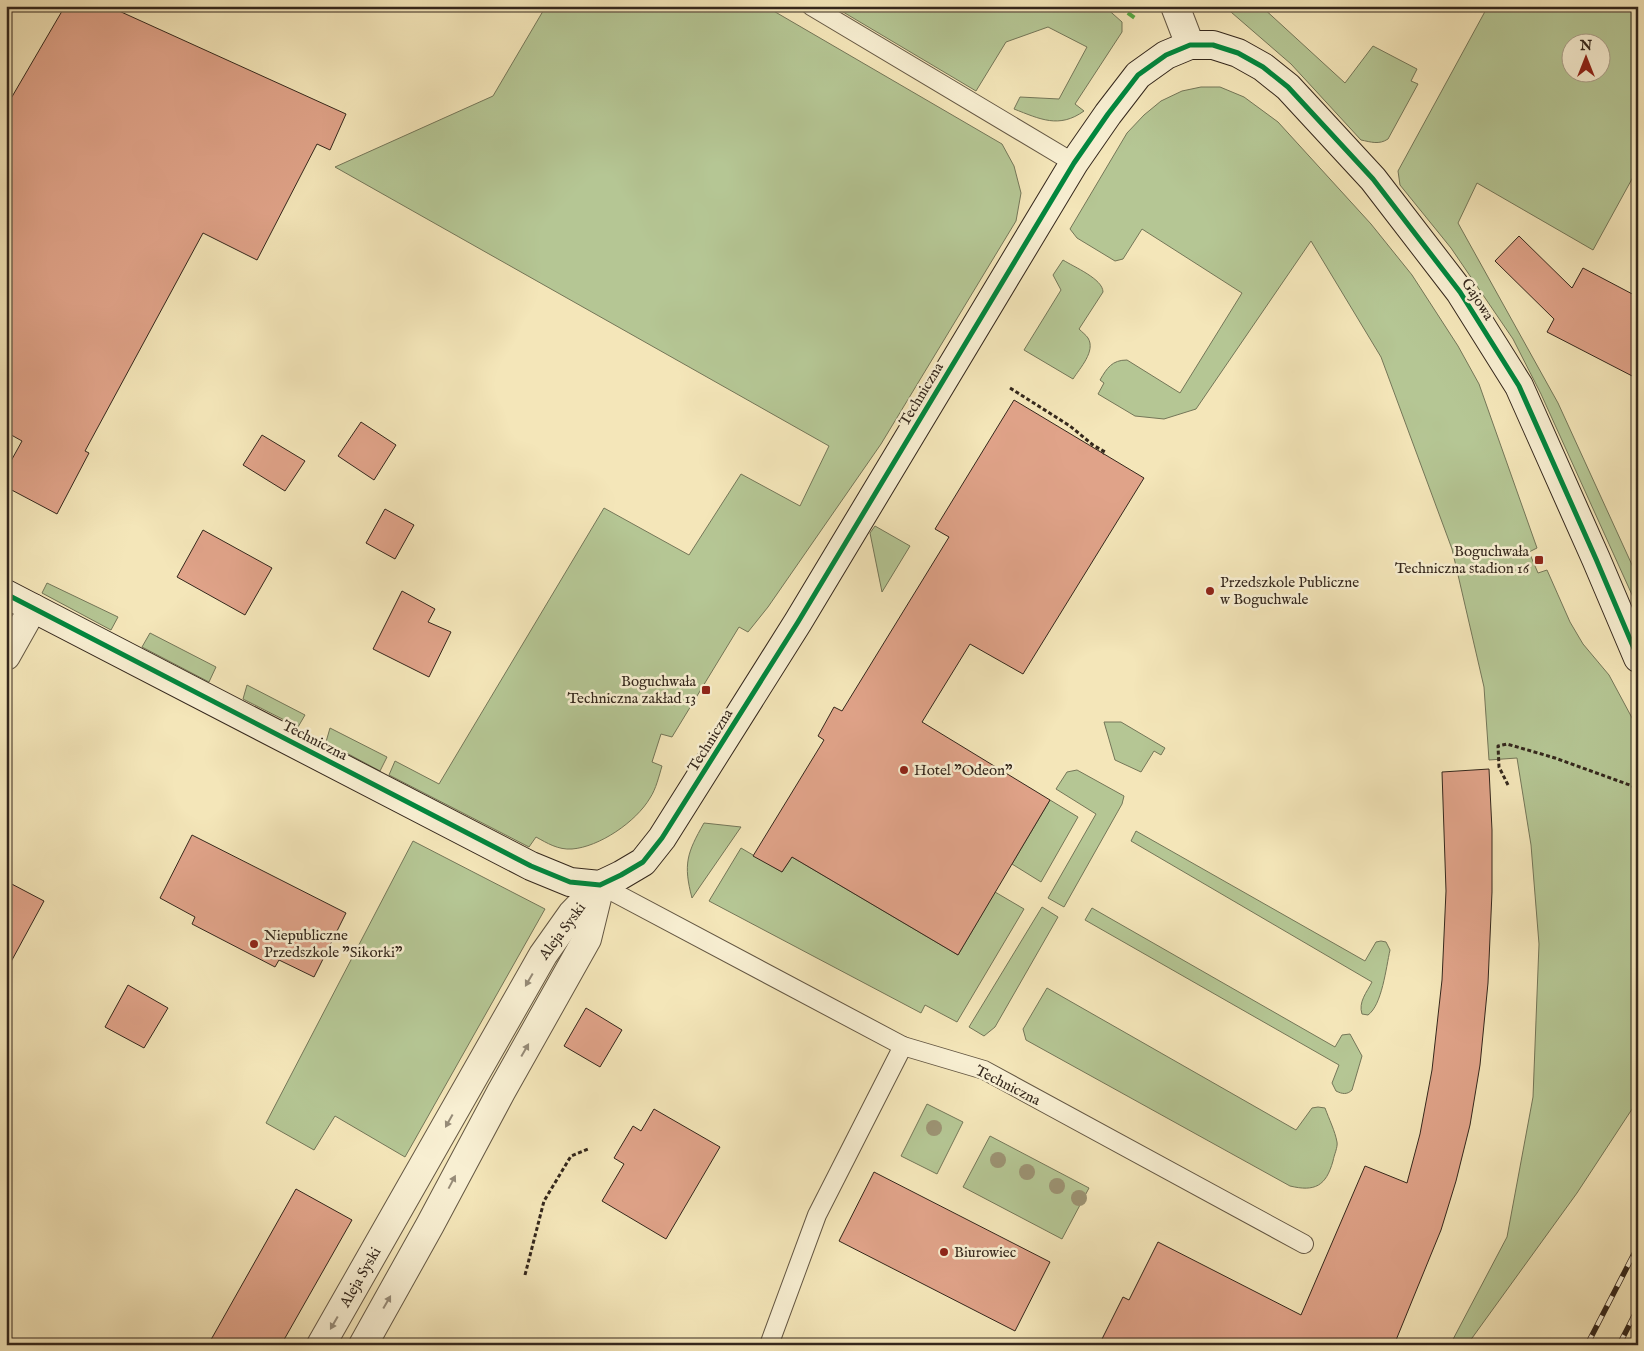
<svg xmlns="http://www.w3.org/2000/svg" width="1644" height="1351" font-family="'IM FELL English',serif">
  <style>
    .green { fill: #b5c694; stroke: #747658; fill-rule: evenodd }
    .building { fill: #e0a389; stroke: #34271c }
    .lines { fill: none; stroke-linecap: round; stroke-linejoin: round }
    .lane-casing { stroke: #645743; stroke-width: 20 }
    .street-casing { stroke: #645743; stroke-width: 30 }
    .secondary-casing { stroke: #34271c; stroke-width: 30 }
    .path { stroke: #34271c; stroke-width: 3; stroke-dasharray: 4 2.5; stroke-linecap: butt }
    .lane { stroke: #f8efd2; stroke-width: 18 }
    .street { stroke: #f8efd2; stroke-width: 28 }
    .secondary { stroke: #f8efd2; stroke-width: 28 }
    .rail-casing { stroke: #34271c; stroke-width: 5.5 }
    .rail { stroke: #f8efd2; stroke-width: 4; stroke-dasharray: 11; stroke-linecap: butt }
    .quiet { stroke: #54aa43; stroke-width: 4; stroke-dasharray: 8 4; stroke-linecap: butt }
    .cycleway-casing { stroke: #f8efd2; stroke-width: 8 }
    .cycleway { stroke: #00873e; stroke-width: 5 }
    .tree { fill: #9c9373 }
    .oneway { fill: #968b77 }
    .poi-dot { fill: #8f2418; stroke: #f8efd2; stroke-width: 2 }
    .labels { text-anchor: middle; stroke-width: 5; stroke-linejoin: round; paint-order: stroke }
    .street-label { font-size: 15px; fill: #34271c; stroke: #f8efd2 }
    .poi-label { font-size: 15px; fill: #34271c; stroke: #f8efd2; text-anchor: start }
  </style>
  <rect width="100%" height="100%" fill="#f4e6b9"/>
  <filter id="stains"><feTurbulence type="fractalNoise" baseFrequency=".004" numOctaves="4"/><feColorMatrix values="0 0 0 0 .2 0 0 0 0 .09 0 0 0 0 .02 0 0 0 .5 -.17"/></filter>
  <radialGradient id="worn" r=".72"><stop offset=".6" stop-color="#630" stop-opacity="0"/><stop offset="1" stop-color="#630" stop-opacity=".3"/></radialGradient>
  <g class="green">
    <path d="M 546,6 L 765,6 L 1002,144 L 1014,166 L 1021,193 L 1016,221 L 881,444 L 768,607 L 748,632 L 739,627 L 672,737 L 661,734 L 652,762 L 662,766 C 659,776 656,789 650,798 C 636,822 599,847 572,849 C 558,850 547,843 536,837 L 529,847 L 389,775 L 395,761 L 439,784 L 604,508 L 689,555 L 741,474 L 800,506 L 829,446 L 335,167 L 493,96 Z"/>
    <path d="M 833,6 L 1104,6 L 1122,22 L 1122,32 L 1075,104 L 1084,111 C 1059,129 1040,119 1014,109 L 1020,97 L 1059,99 L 1087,47 L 1048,27 L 1006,42 L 976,91 Z"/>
    <path d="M 1224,6 L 1261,6 L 1345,83 L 1373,46 L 1417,69 L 1411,81 L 1418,84 L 1388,139 C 1379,145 1371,142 1361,140 L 1291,64 Z"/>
    <path d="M 1488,6 L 1638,7 L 1638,168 L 1593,250 L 1477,183 L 1458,223 L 1558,403 L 1638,578 L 1638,608 L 1541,394 L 1513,339 L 1451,248 L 1400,185 L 1398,171 ZM 1572,42 L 1602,42 L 1602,72 L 1572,72 Z"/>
    <path d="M 1201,87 L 1220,87 L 1244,97 L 1278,122 L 1371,224 L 1412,275 L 1458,346 L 1479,384 L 1537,548 L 1529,552 L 1538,573 L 1547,570 L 1570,622 L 1583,644 L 1609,675 L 1638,729 L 1638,1100 L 1577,1193 L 1467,1345 L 1450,1345 L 1507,1237 L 1533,1097 L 1539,944 L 1531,845 L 1517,758 L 1489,760 L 1484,687 L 1452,549 L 1381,357 L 1311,241 L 1196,409 L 1164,419 L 1135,416 L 1098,394 L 1104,383 L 1100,380 C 1107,368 1112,360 1127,360 L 1180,393 L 1242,293 L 1142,229 L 1123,259 L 1115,261 L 1077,238 L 1070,229 L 1127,133 L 1144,115 L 1161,101 L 1182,91 Z"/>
    <path d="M 1063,260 C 1074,267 1103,279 1103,292 L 1079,329 C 1082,332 1086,335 1088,338 C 1096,351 1080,368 1073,379 L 1024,350 L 1061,290 L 1053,275 Z"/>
    <polygon points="875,526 910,546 882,592 870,533"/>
    <polygon points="47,583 118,617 111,630 42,593"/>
    <polygon points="150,633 216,667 209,682 142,647"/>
    <polygon points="247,685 305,715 298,727 243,699"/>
    <polygon points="1104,722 1121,722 1165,748 1161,755 1154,751 1141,772 1115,760"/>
    <polygon points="330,728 387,757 380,771 326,742"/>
    <polygon points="1077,770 1124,796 1122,804 1064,907 1048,898 1096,814 1056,789 1067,772"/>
    <polygon points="1050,800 1078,817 1041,882 1012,864"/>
    <path d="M 704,823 L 741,827 L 692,898 C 683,864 687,853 704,823 Z"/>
    <path d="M 1136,831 L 1365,961 L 1376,942 L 1381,941 L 1386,942 L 1390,950 C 1386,968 1382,1005 1368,1015 L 1362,1014 C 1358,1002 1367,992 1372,982 L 1131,841 Z"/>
    <polygon points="413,841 545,909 405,1157 335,1116 314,1150 266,1123"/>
    <polygon points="741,848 782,872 792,857 958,955 995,892 1024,909 957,1022 925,1005 921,1013 709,901"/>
    <polygon points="1042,907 1058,917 995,1027 984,1036 969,1027"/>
    <path d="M 1092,908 L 1335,1047 L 1342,1035 L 1350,1034 L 1362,1056 L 1352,1090 C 1347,1095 1342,1094 1336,1091 L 1332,1083 L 1339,1065 L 1085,920 Z"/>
    <path d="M 1047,988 L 1296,1130 L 1312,1108 L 1318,1107 L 1325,1108 C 1329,1119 1335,1131 1337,1142 C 1338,1147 1334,1155 1333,1161 C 1326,1186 1315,1192 1290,1186 L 1026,1040 L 1023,1029 Z"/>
    <polygon points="927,1104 963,1122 937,1174 901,1156"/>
    <polygon points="990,1136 1089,1188 1062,1239 963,1187"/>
  </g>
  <g class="building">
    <polygon points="65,6 108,6 346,114 330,150 317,144 257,260 203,233 85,451 89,453 57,514 6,487 6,470 22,441 6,432 6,107"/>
    <polygon points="1519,236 1572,288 1583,268 1638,297 1638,379 1547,332 1554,319 1495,261"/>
    <polygon points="1014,400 1144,478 1023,674 970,644 922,722 1050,800 958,955 792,857 782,872 753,856 824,740 818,736 834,707 842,711 949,537 935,529"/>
    <polygon points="361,422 396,445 374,480 338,456"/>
    <polygon points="262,435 305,461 285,491 243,465"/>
    <polygon points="385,509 414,525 395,559 366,543"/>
    <polygon points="203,530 272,568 245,615 177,577"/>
    <polygon points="402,591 435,609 428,622 451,632 429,677 373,649"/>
    <polygon points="1489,769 1492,830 1492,892 1488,983 1480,1065 1470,1125 1456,1181 1441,1230 1394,1345 1099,1345 1123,1297 1129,1300 1158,1242 1301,1315 1365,1166 1407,1183 1420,1134 1432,1070 1442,980 1446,891 1442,772"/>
    <polygon points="192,835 346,913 314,977 279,960 275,967 192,924 195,917 160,898"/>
    <polygon points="6,881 44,901 6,971"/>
    <polygon points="128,985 168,1008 144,1048 105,1027"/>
    <polygon points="586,1008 622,1030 600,1067 564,1046"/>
    <polygon points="654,1109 720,1147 666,1239 602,1201 624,1164 614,1158 633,1126 641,1131"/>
    <polygon points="874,1172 1050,1262 1015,1331 839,1241"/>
    <polygon points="296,1189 352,1220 281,1345 208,1345"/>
  </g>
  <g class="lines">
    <defs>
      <g id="lane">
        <polyline points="811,6 1074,163"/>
        <polyline points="600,885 903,1046 984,1070 1304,1244"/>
        <polyline points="769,1345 817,1215 903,1046"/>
      </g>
      <g id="street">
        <polyline points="1175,6 1190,45"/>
        <polyline points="6,656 33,608"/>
        <polyline points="321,1345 543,955 572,914 600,885"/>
        <polyline points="363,1345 430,1225 501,1092 587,939 600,886"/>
      </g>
      <polyline id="secondary" points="6,594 531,866 570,882 600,885 621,875 643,862 662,838 798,622 1074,163 1108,114 1138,75 1166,55 1190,45 1213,45 1238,53 1263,67 1288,87 1373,179 1460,292 1519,386 1596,559 1638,658"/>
    </defs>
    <use href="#lane" class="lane-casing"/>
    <use href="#street" class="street-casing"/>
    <use href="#secondary" class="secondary-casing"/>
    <g class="path">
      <polyline points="1010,388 1070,426 1093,445 1105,452 1103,454"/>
      <polyline points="1508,785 1499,767 1498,746 1507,744 1555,758 1638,788"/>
      <polyline points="525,1275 544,1201 571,1156 588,1149"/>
    </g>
    <use href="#lane" class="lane"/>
    <use href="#street" class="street"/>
    <use href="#secondary" class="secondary"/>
    <defs>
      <g id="rail">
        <polyline points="1587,1345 1638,1246"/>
        <polyline points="1619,1345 1638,1308"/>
      </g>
    </defs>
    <use href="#rail" class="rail-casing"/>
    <use href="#rail" class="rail"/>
    <polyline class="quiet" points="1118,6 1135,18"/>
    <defs>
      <polyline id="cycleway" points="6,594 531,866 570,882 600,885 621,875 643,862 662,838 798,622 1074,163 1108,114 1138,75 1166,55 1190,45 1213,45 1238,53 1263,67 1288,87 1373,179 1460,292 1519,386 1596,559 1638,658"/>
    </defs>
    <use href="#cycleway" class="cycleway-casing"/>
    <use href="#cycleway" class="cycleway"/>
  </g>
  <g class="tree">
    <circle cx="934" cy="1128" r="8"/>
    <circle cx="998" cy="1160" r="8"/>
    <circle cx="1027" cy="1172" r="8"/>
    <circle cx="1057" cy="1186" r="8"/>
    <circle cx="1079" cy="1198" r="8"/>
  </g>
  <defs><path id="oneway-solid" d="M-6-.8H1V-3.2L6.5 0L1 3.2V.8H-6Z" transform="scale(1.25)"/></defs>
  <g class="oneway">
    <use href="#oneway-solid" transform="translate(529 980) rotate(120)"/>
    <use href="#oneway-solid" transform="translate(525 1050) rotate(-60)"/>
    <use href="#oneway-solid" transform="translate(449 1121) rotate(119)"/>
    <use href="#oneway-solid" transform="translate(452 1182) rotate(-62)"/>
    <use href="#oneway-solid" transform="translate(387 1302) rotate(-60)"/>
    <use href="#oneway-solid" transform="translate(334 1323) rotate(120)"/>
  </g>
  <g class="poi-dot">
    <rect x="1534" y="555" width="10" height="10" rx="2.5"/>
    <circle cx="1210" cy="591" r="5"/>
    <rect x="701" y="685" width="10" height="10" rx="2.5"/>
    <circle cx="904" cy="770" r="5"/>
    <circle cx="254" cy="944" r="5"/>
    <circle cx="944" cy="1252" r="5"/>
  </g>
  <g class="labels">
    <g class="street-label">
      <text transform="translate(1478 299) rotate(57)" y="5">Gajowa</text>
      <text transform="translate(921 394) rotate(-59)" y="5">Techniczna</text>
      <text transform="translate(315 740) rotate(27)" y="5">Techniczna</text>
      <text transform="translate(710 740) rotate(-58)" y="5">Techniczna</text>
      <text transform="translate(562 931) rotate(-53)" y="5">Aleja Syski</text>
      <text transform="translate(1008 1085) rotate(27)" y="5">Techniczna</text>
      <text transform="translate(360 1277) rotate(-60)" y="5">Aleja Syski</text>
    </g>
    <g class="poi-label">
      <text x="1529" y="556" text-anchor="end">Boguchwała<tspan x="1529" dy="17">Techniczna stadion 16</tspan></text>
      <text x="1220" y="587">Przedszkole Publiczne<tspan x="1220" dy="17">w Boguchwale</tspan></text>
      <text x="696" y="686" text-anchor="end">Boguchwała<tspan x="696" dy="17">Techniczna zakład 13</tspan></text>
      <text x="914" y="775">Hotel "Odeon"</text>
      <text x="264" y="940">Niepubliczne<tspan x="264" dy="17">Przedszkole "Sikorki"</tspan></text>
      <text x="954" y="1257">Biurowiec</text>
    </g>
  </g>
  <rect width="1644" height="1351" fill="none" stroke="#f4e6b9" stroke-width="25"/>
  <rect x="8" y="8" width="1629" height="1336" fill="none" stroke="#34271c" stroke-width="2.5"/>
  <rect x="12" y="12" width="1619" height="1326" fill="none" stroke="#34271c"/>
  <g transform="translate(1586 58)"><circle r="24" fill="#f8efd2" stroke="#aa9f89"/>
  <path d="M0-4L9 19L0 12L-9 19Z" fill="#8f2418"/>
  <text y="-8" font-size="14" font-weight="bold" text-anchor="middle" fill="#34271c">N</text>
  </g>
  <rect width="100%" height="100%" filter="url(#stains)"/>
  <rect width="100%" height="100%" fill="url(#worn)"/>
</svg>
